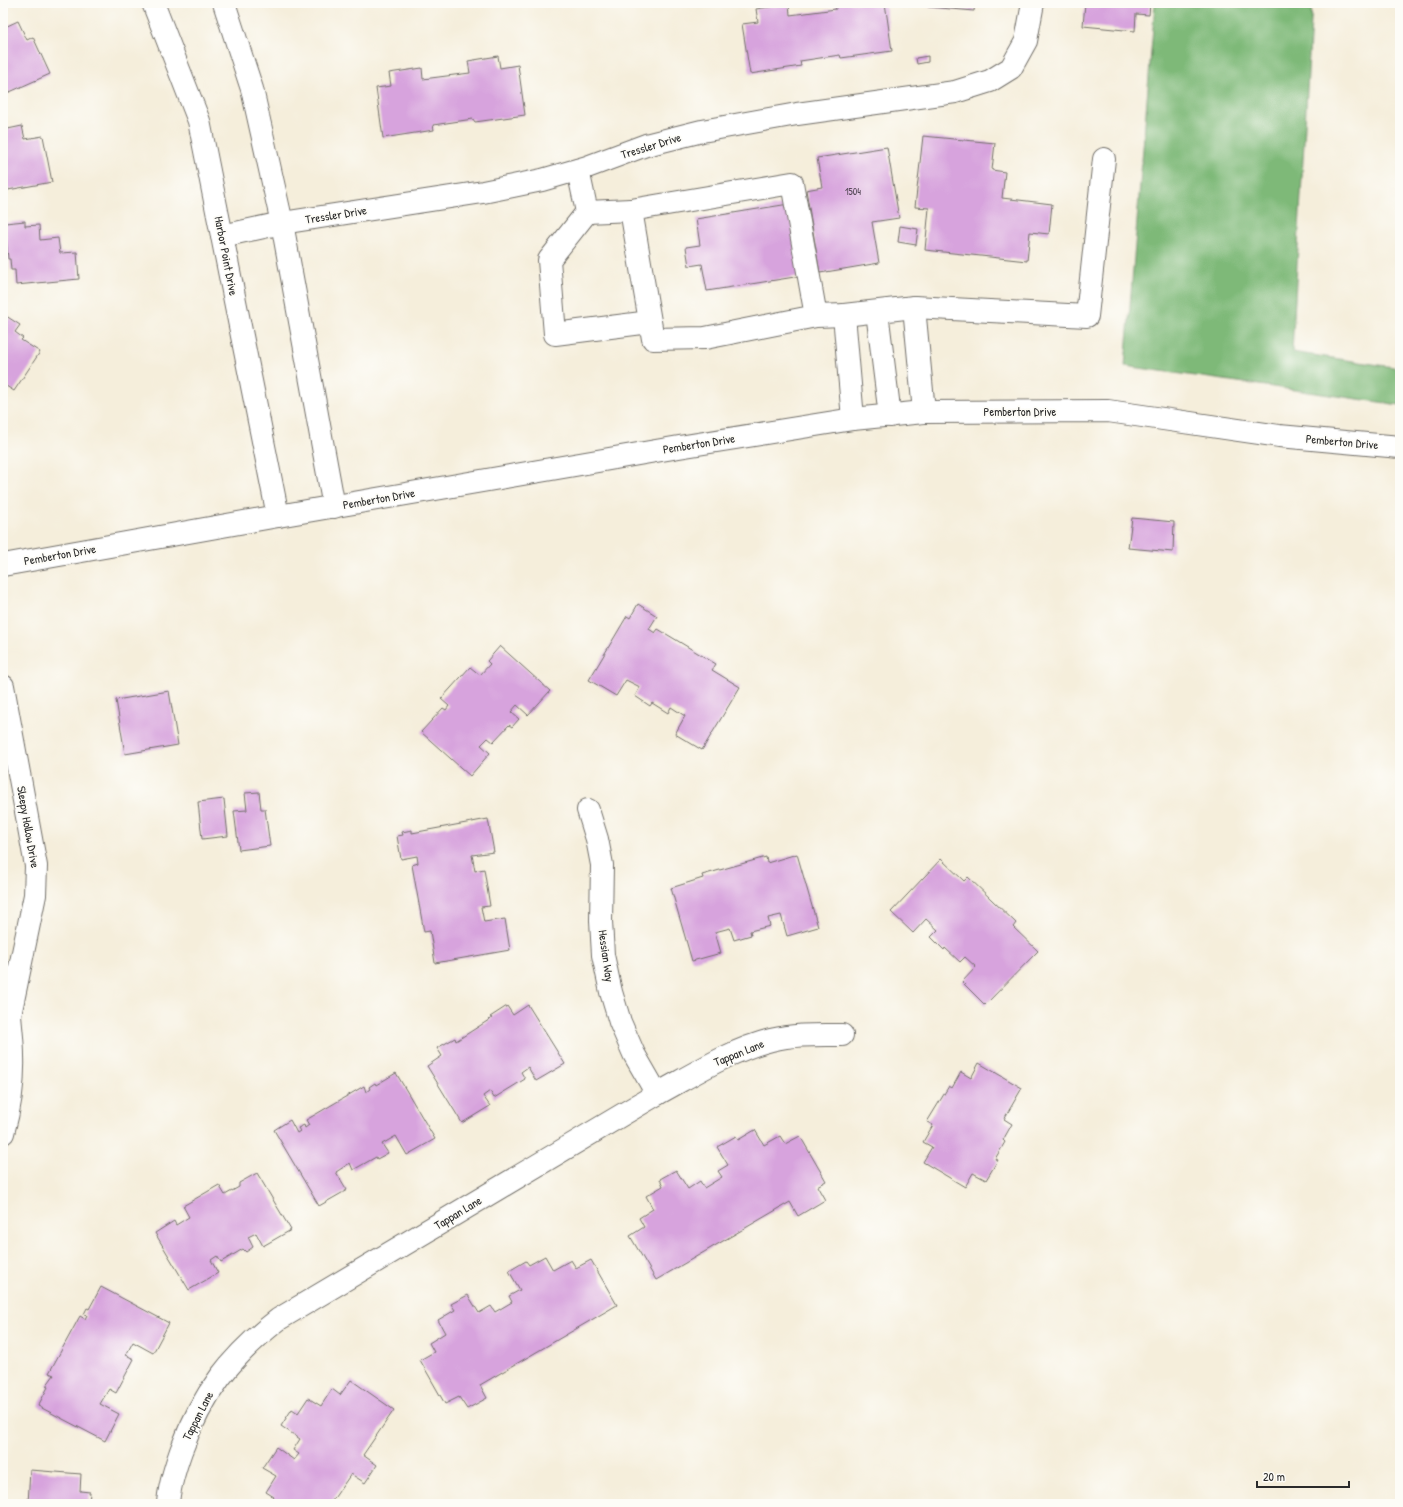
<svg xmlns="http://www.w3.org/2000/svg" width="1403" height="1507" font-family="'Patrick Hand',sans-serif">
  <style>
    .forest { fill: #7eb978; stroke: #547252 }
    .building { fill: #d7a3dd }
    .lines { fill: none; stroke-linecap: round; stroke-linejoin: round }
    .minor-casing { stroke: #726f69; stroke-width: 24 }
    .minor { stroke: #fff; stroke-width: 22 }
    .labels { text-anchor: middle; stroke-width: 3.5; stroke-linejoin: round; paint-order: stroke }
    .number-label { font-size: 10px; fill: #564958 }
    .street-label { font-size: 12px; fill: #2b2b2b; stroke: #fdfcf7 }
  </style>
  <rect width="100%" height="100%" fill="#fdfcf7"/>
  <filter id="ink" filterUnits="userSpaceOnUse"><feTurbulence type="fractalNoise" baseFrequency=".025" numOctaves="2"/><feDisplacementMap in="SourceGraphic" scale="8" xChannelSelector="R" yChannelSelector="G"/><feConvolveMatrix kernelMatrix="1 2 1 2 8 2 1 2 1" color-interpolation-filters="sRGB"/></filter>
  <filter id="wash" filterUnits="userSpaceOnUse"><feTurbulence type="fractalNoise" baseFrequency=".012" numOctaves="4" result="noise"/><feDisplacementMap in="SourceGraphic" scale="16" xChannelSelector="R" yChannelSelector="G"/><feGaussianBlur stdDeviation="0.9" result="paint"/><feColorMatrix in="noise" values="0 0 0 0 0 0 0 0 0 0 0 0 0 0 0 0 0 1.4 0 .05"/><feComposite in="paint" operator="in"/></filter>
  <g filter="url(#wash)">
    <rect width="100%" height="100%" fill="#f5eedb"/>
    <polygon class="forest" points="1155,3 1312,3 1292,352 1400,368 1400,405 1125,366"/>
    <g id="blocks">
      <g class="building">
        <polygon points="835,3 885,3 892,51 841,58 840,55 800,61 801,66 750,74 742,24 758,22 756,9 789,4 790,15 836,9"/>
        <polygon points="929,3 975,3 974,11 928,7"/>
        <polygon points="1085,3 1150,3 1149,15 1136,14 1135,31 1083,26"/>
        <polygon points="18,21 27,40 33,37 50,74 3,95 3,28"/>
        <polygon points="498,56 500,68 518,65 525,115 475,122 473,119 433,125 434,130 383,138 376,88 391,86 389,73 422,68 423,79 470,73 468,61"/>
        <polygon points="928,56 928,62 917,64 916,58"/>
        <polygon points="22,126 25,139 43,136 52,182 8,190 6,177 3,178 3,130"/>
        <polygon points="923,136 995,143 992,170 1005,172 1002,198 1052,204 1049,234 1030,232 1027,261 925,250 929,208 915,207"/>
        <polygon points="887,147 899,218 872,222 879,263 820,273 806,190 822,187 817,158"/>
        <polygon points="789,204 801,276 707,291 702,264 689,266 686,247 700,245 696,219"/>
        <polygon points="25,221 25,226 39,225 40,240 58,238 60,253 77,252 79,279 16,285 15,270 11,270 10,259 8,259 5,223"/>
        <polygon points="900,226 918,229 916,245 898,242"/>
        <polygon points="3,314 20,325 15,332 23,338 21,340 40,352 14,391 3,384"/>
        <polygon points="1132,518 1174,522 1173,552 1128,548"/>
        <polygon points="638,604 657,616 649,629 655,633 658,629 716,664 712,670 740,687 702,750 675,734 685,716 671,707 668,713 652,703 650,706 635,696 640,687 626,680 616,696 589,680 627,616 630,618"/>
        <polygon points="500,646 550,691 528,715 517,705 511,712 519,719 512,727 509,725 493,742 488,738 481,745 490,753 470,776 421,732 443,708 446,710 449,706 441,699 470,667 480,675 490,664 487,661"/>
        <polygon points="169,691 178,745 125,754 116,700"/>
        <polygon points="259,792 261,809 265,809 270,846 239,850 234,811 247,810 245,793"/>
        <polygon points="224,799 228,836 202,839 198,802"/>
        <polygon points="488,819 494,852 472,855 475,871 484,869 490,906 481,907 484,922 505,919 510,950 435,963 430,931 424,932 412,865 418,863 417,856 401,859 397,836 403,835 402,832 412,830 412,833"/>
        <polygon points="797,854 818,927 787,936 781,915 768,918 770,926 750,931 751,935 734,940 730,928 715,932 721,953 692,961 671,888 703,878 702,875 766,857 767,863"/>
        <polygon points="941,859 964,881 968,877 1016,923 1013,927 1038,951 985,1005 962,982 976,967 965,957 960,962 945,948 944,950 931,937 938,930 926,919 913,933 891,912"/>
        <polygon points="528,1005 565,1064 536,1081 528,1067 521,1072 525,1079 494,1098 490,1091 483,1096 490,1106 462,1123 427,1066 442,1056 437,1048 455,1038 456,1041 492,1018 490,1017 507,1006 513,1015"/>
        <polygon points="979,1063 1022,1088 1004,1119 1012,1124 1003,1140 1005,1142 995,1159 998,1160 986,1180 973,1173 965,1187 923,1162 932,1147 923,1142 933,1125 927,1122 949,1086 952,1088 961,1072 971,1078"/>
        <polygon points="396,1073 435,1139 407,1155 396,1136 382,1144 388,1153 377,1159 376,1157 353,1170 350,1163 336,1172 347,1190 319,1206 274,1130 290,1120 297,1133 300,1131 298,1128 304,1125 305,1128 309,1125 306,1120 364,1086 366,1092 370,1089 369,1087 375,1083 376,1085"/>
        <polygon points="755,1130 764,1145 780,1136 785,1144 800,1136 826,1181 817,1186 825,1200 798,1216 790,1202 656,1280 630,1236 644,1227 639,1218 653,1209 646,1196 663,1186 660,1179 676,1170 688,1189 700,1181 704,1188 722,1177 718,1171 728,1165 717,1147 736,1136 738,1140"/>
        <polygon points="257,1173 291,1230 263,1246 256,1233 248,1237 253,1247 246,1252 243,1249 221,1262 217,1256 211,1260 218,1273 189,1290 155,1233 174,1221 176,1225 189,1217 183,1206 219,1185 225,1195 239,1187 239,1183"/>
        <polygon points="545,1256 553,1270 571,1260 576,1268 591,1260 617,1305 480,1385 487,1398 467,1409 459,1397 445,1404 420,1360 434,1352 429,1343 445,1333 438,1320 455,1310 451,1304 468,1295 479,1313 491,1306 495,1312 512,1302 509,1296 520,1290 509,1271 526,1261 529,1265"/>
        <polygon points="101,1287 169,1323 153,1353 133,1342 126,1355 134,1359 116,1393 109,1389 100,1404 119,1414 105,1441 38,1406 48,1387 46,1386 54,1375 49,1373 80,1316 85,1319 87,1315 84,1314 87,1308 89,1309"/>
        <polygon points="351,1380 394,1410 363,1455 377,1465 365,1483 351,1474 330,1504 269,1504 274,1497 266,1492 276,1476 262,1468 276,1447 294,1460 299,1454 293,1450 300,1439 281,1426 292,1409 298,1413 308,1398 321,1406 332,1389 340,1395"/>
        <polygon points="30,1470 81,1474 80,1491 90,1492 89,1504 28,1504"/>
      </g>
    </g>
  </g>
  <g filter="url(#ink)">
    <use href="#blocks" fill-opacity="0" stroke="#726f69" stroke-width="1"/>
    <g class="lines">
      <defs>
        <g id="minor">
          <polyline points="153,3 199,121 278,516"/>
          <polyline points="224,3 252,89 282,223 334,507"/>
          <polyline points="578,170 587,212 549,260 555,334 650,322"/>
          <polyline points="587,212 631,210"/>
          <polyline points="222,236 282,223 483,192 542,180 587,167 646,145 702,131 797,114 955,92 990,81 1011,68 1026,41 1033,3"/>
          <polyline points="914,307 924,412"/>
          <polyline points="877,312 890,416"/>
          <polyline points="844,315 853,419"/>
          <polyline points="816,316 792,183 631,210 653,339 705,338 816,316 844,315 914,307 1087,316 1104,159"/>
          <polyline points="3,565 278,516 679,447 853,419 924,412 1108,411 1279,436 1400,447"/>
          <polyline points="3,686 36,866 35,895 10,1015 3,1004"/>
          <polyline points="588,810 597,839 602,865 601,921 603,955 611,992 620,1022 634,1054 657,1094"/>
          <path d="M 3,1133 C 10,1108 14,1082 13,1056 C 13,1042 11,1029 10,1015"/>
          <path d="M 168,1504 C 169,1486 175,1468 181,1451 C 202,1394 231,1356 279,1319 L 657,1094 C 694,1074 731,1050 771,1040 C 794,1034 819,1035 842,1035"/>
        </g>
      </defs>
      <use href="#minor" class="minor-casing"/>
      <use href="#minor" class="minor"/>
    </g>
  </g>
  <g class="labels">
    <g class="number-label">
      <text x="853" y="195">1504</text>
    </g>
    <g class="street-label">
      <text transform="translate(651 146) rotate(-17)" y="4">Tressler Drive</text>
      <text transform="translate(336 215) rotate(-9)" y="4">Tressler Drive</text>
      <text transform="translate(226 256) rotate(79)" y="4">Harbor Point Drive</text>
      <text x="1020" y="416">Pemberton Drive</text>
      <text transform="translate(1342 442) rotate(5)" y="4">Pemberton Drive</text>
      <text transform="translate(699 444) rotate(-9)" y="4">Pemberton Drive</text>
      <text transform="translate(379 499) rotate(-10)" y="4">Pemberton Drive</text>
      <text transform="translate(60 555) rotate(-10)" y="4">Pemberton Drive</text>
      <text transform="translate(28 827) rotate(80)" y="4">Sleepy Hollow Drive</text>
      <text transform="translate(606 956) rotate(82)" y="4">Hessian Way</text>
      <text transform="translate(739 1053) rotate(-22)" y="4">Tappan Lane</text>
      <text transform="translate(458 1213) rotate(-31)" y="4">Tappan Lane</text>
      <text transform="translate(198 1416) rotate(-63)" y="4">Tappan Lane</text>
    </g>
  </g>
  <rect width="1403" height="1507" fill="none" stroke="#fdfcf7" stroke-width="16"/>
  <path d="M1257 1481v6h92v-6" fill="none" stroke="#2b2b2b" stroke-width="2"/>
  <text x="1263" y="1481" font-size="12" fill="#2b2b2b" stroke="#fdfcf7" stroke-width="3" paint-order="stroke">20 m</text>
</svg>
